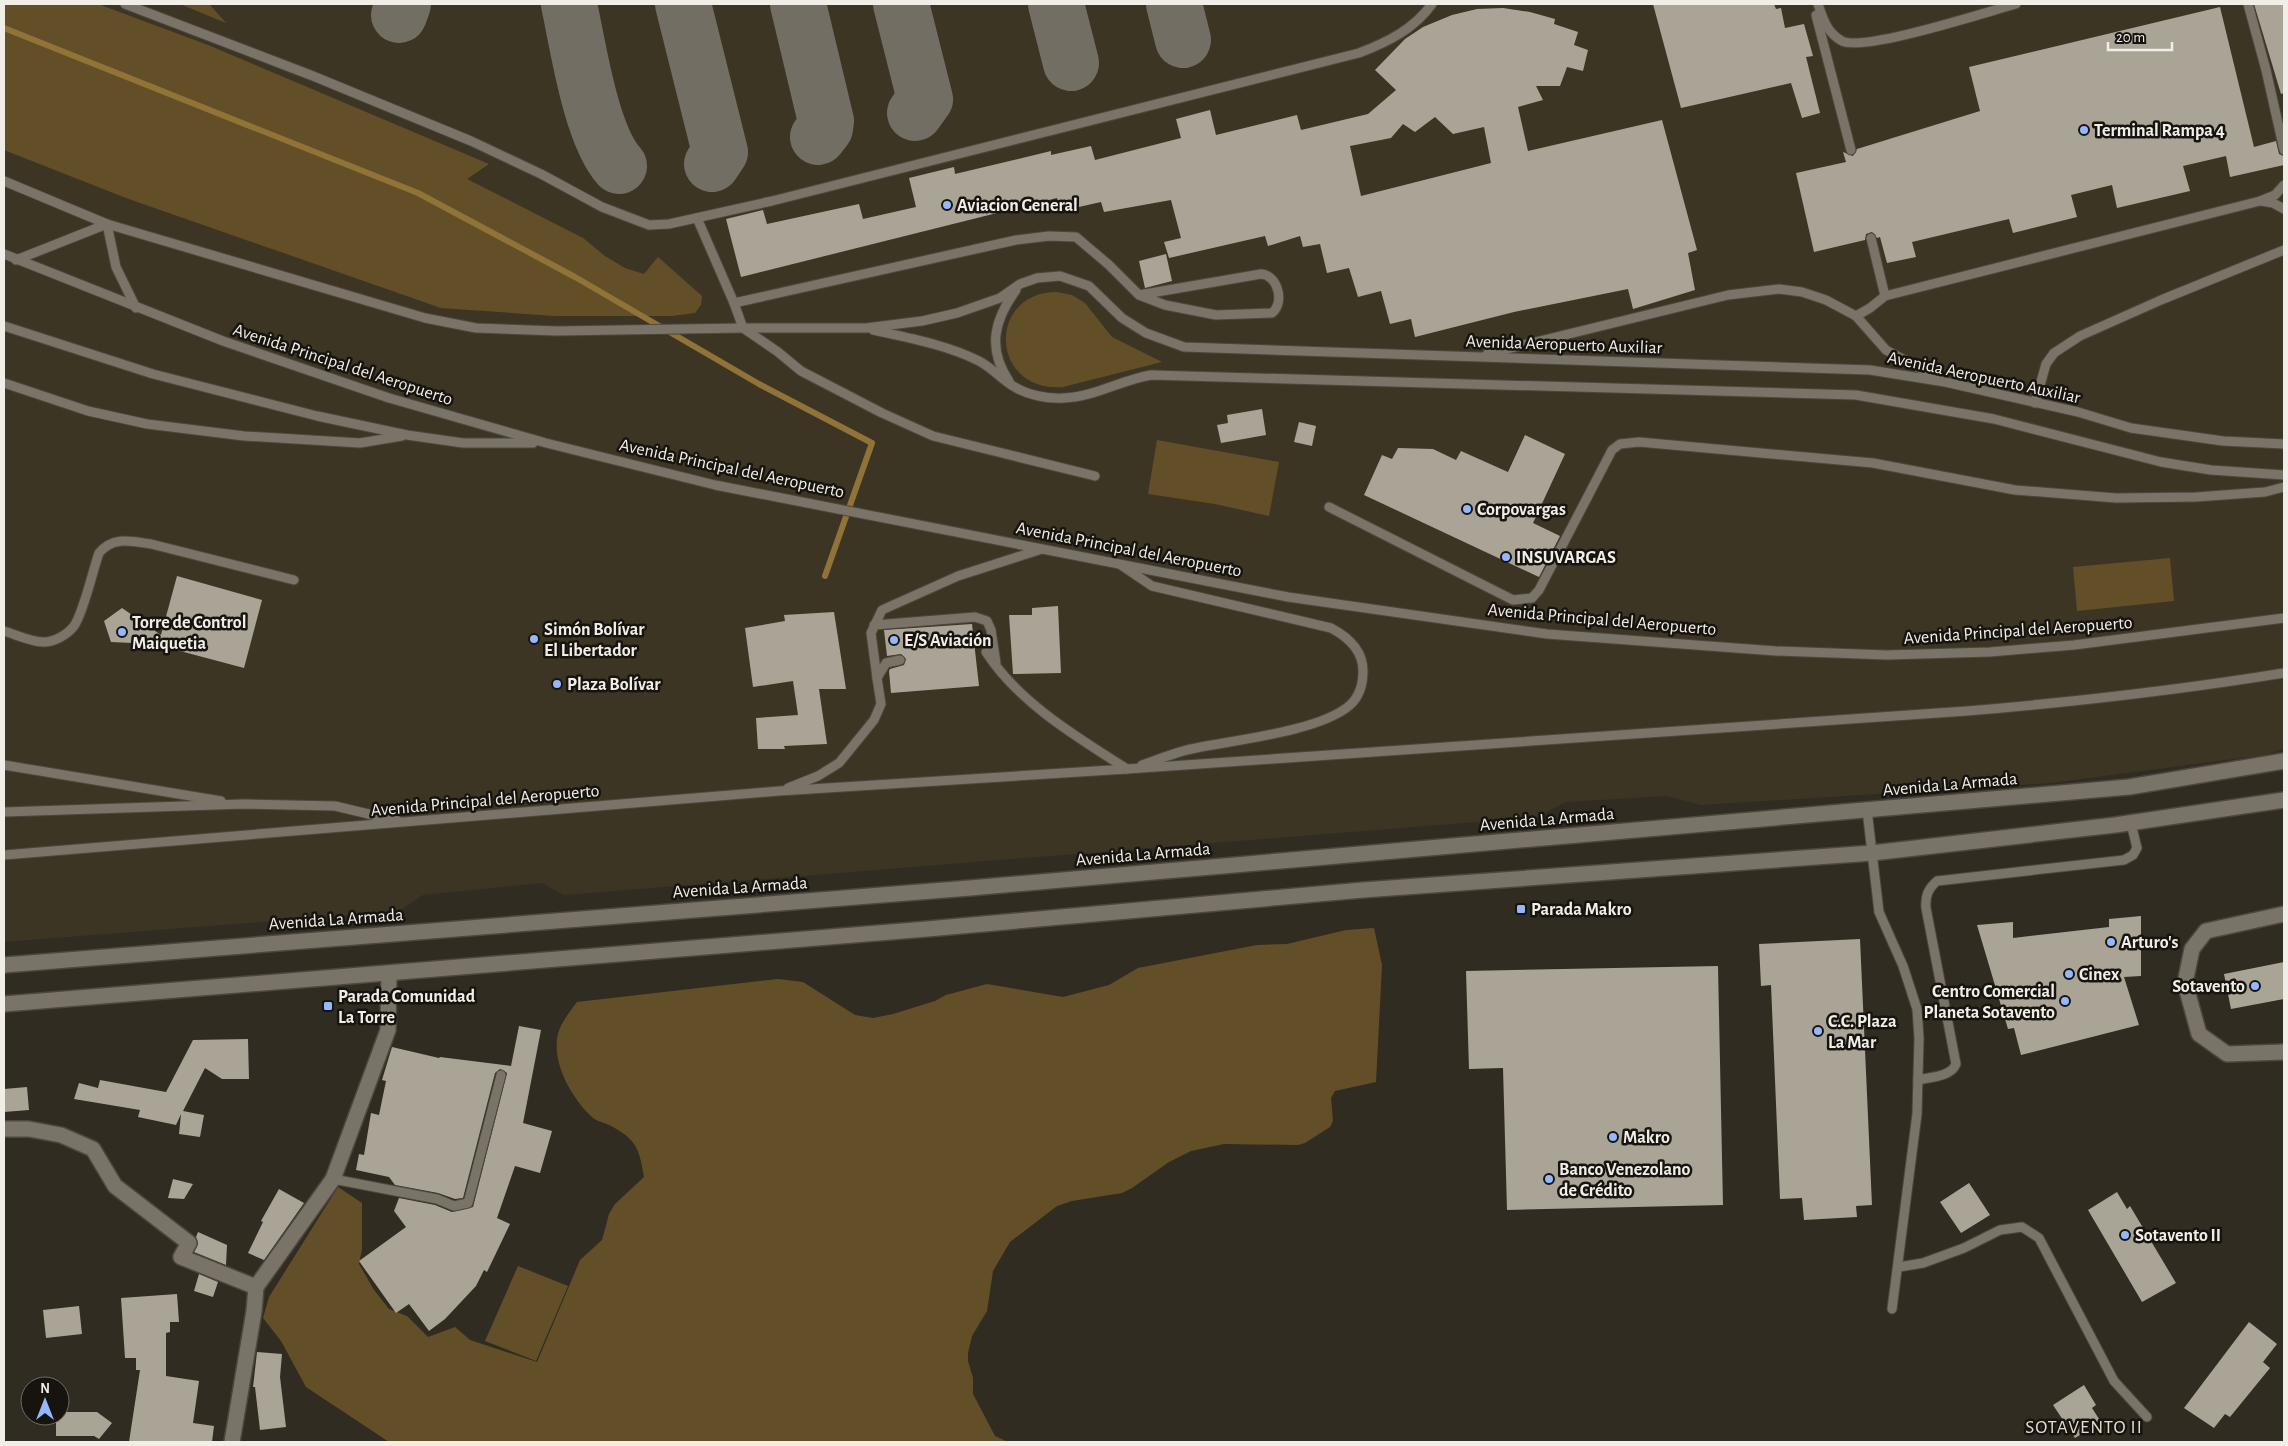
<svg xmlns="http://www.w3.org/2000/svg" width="2288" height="1446" font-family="'Alegreya Sans',sans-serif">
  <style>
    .built { fill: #3d3524 }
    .green { fill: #624f28 }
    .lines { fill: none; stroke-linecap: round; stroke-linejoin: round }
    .stream { stroke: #907336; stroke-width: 6 }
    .taxiway { stroke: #726e64; stroke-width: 56 }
    .building { fill: #aaa497; fill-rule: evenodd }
    .lane-casing { stroke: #4d483f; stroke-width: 11 }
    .street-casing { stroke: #4d483f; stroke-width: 18 }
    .secondary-casing { stroke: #4d483f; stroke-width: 18 }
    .lane { stroke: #7a7468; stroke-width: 9 }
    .street { stroke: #7a7468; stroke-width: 15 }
    .secondary { stroke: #7a7468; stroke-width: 15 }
    .poi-dot { fill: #94b7fd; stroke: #171410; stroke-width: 2 }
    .labels { text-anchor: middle; stroke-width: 5; stroke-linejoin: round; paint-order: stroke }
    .poi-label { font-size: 18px; font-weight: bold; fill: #f1ede7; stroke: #171410; text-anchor: start }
    .street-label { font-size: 18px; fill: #f1ede7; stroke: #171410 }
    .neighbourhood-label { font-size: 19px; letter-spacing: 1px; fill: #e3dcce; stroke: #171410 }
  </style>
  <rect width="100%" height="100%" fill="#312c21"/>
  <polygon class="built" points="4,4 2284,4 2284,749 2264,755 2051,783 1701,805 1666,796 1566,802 1537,817 564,895 542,883 423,895 399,911 4,942"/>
  <g class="green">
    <polygon points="4,4 98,4 208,45 489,164 467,179 583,238 605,256 625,268 644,274 658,257 702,296 701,305 695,313 672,316 555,316 441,308 126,198 4,150"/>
    <polygon points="180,4 209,4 226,23"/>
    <path d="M 1057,292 L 1072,295 L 1085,303 L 1112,337 L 1162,362 L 1063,387 C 990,393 986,292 1057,292 Z"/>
    <polygon points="1157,440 1279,462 1269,516 1215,504 1148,494"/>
    <polygon points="2170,558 2174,601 2077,611 2073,567"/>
    <path d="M 1374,928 L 1382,965 L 1376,1082 L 1335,1091 L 1331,1098 L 1333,1121 L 1330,1127 L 1305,1143 L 1298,1145 L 1224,1144 L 1191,1151 L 1169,1162 L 1132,1188 L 1122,1193 L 1072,1201 L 1057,1206 L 1010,1242 L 993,1271 L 987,1311 L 972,1336 L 968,1353 L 968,1361 L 973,1378 L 973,1394 L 995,1436 L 1008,1442 L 389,1442 L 306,1387 L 281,1341 L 263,1318 L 269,1297 L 338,1187 L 362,1203 L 362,1249 L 359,1264 L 374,1290 L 389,1309 L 407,1316 L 428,1337 L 455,1327 L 470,1340 L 537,1362 L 580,1260 L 602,1240 L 609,1214 L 615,1204 L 644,1177 C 639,1146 635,1138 607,1124 C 601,1122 594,1120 590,1115 C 570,1096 548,1056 560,1028 C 564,1019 571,1010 577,1002 L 778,979 L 803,982 L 855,1015 L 873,1018 L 893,1014 L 935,1001 L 946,995 L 987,984 L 1063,997 L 1109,985 L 1138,968 L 1257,945 L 1287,944 L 1346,930 Z"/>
    <polygon points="518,1266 568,1286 536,1361 485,1341"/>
  </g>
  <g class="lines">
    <polyline class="stream" points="4,28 418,193 575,277 759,384 872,443 825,576"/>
    <g class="taxiway">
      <path d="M 569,4 C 578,46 591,135 619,166"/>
      <polyline points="683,4 720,152 712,164"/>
      <polyline points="798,4 826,121 825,128 818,137"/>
      <polyline points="901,4 925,99 915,113"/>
      <polyline points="1056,4 1071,63"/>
      <polyline points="1174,4 1183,40"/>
      <polyline points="399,15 403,4"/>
    </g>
  </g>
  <g class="building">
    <polygon points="1653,4 1774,4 1776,9 1781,8 1785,28 1804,24 1813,56 1806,57 1820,113 1802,118 1791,83 1681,108"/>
    <polygon points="2254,4 2284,4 2284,93 2281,94"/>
    <polygon points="2220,7 2254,147 2276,141 2279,154 2284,156 2284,165 2230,177 2226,156 2183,166 2190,191 2117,208 2112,185 2071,195 2077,217 2013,233 2009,219 1912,242 1916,257 1887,263 1880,237 1877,238 1872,232 1866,234 1865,240 1814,252 1796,173 1846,162 1843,152 1853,156 1857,149 1980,111 1969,67"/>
    <path d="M 1503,8 L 1530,12 L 1555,19 L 1554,24 L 1578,32 L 1574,45 L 1588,50 L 1583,71 L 1567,67 L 1560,86 L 1536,86 L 1543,100 L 1518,107 L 1528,151 L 1662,120 L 1697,250 L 1688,253 L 1695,290 L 1633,309 L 1628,289 L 1514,312 L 1415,337 L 1411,319 L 1390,324 L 1381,291 L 1358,297 L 1349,268 L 1327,273 L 1320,244 L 1303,247 L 1300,236 L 1268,246 L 1265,236 L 1169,258 L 1164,242 L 1181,238 L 1171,200 L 1104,212 L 1101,202 L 1061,211 L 1057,198 L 741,277 L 726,219 L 763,210 L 767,224 L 859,204 L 863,219 L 916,207 L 909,178 L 954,167 L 955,174 L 1051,151 L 1051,155 L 1091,146 L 1095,160 L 1181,138 L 1176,119 L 1210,110 L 1216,135 L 1297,115 L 1301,130 L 1368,114 L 1396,90 L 1375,70 L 1405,39 L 1423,27 L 1452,15 L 1477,9 ZM 1435,117 L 1453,134 L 1484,127 L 1491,163 L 1361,196 L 1350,146 L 1391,138 L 1403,124 L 1415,132 Z"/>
    <polygon points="1166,254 1172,281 1145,288 1139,261"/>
    <polygon points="1262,409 1266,435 1221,443 1217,425 1228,423 1227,415"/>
    <polygon points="1299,422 1316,426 1312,446 1294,442"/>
    <polygon points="1525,435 1565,454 1533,523 1560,536 1539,577 1364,495 1382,455 1392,459 1398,448 1433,449 1456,460 1461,451 1508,472"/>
    <polygon points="177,576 262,600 244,668 135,639 133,643 111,642 104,621 122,608 161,635"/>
    <polygon points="1058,606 1061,673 1013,674 1009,615 1032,615 1032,608"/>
    <polygon points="834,612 846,689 819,689 827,744 784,746 785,749 758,749 756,718 798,715 793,681 753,687 745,628 785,621 784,615"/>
    <polygon points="972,624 979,686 891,693 889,671 890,669 904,665 906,659 901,654 887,656 884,630"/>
    <polygon points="2141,916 2141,976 2124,977 2139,1025 2021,1055 2014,1028 2008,1029 1977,925 2013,922 2013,938 2109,927 2109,919"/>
    <polygon points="1860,939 1872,1205 1856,1206 1857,1217 1804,1220 1802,1198 1780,1199 1771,985 1761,986 1759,944"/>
    <polygon points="2284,962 2284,999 2231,1009 2224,974"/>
    <polygon points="1718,966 1723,1205 1507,1210 1503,1068 1469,1069 1466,971"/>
    <polygon points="519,1026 541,1030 523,1123 552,1131 540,1173 515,1166 497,1218 510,1224 487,1272 484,1270 476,1286 445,1319 429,1331 409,1304 396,1313 359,1261 406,1227 394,1211 399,1198 435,1205 452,1212 473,1207 507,1073 500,1069 495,1073 463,1198 455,1199 438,1193 395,1185 389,1177 356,1170 359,1154 364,1155 371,1113 379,1115 386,1081 382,1080 392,1047 439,1058 440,1057 511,1066"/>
    <polygon points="248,1039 249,1079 222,1079 205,1068 183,1111 204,1115 200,1137 179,1134 181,1114 176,1125 138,1117 140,1110 74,1099 79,1083 98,1088 100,1080 166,1092 193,1040"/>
    <polygon points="27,1087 29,1110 4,1112 4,1089"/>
    <polygon points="173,1179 193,1184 184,1199 168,1198"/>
    <polygon points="1969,1183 1990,1215 1961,1233 1940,1202"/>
    <polygon points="279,1189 304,1203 264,1260 248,1253 263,1222 261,1221"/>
    <polygon points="2117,1192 2127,1209 2130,1206 2176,1283 2142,1302 2088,1210"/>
    <polygon points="198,1232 227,1245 226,1265 194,1252 198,1244 196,1237"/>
    <polygon points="199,1274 218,1282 213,1297 194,1291"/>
    <polygon points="177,1294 179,1322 170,1322 170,1332 166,1333 166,1376 199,1381 193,1423 214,1426 212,1442 129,1442 140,1370 136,1370 136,1358 125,1358 121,1298"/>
    <polygon points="79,1306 82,1334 46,1338 43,1310"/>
    <polygon points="2249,1322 2277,1344 2263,1362 2270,1368 2230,1417 2225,1414 2214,1428 2184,1408"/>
    <polygon points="257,1352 282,1354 280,1377 286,1427 260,1430 255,1387 253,1387"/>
    <polygon points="2084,1385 2096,1405 2092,1408 2101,1422 2075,1438 2053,1405"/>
    <polygon points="60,1412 97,1412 112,1423 99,1439 94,1436 56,1436 56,1416 60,1416"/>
  </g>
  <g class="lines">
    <defs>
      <g id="lane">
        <path d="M 125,4 L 313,76 L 471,141 L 541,174 L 602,207 L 649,225 L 669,224 L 772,201 L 1359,53 C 1388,42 1414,29 1432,4"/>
        <path d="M 1818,4 C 1823,19 1827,33 1842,41 C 1864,52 1986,12 2016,4"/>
        <polyline points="2248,4 2266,70 2284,150"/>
        <polyline points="1816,15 1851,150"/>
        <polyline points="4,181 107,224 425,318 476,328 557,331 743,328 866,328 922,321 957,313 1000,298 1020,284 1037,278 1060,276 1089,286 1122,318 1146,333 1184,347 1870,370 1945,382 2078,412 2131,428 2223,441 2284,444"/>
        <polyline points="2261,201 2273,203 2284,209"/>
        <path d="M 697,218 L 734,303 L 1016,240 L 1049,236 L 1076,237 L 1109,265 L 1139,295 L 1165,305 L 1216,315 L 1272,313 C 1285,303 1278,275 1261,274 L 1139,295"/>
        <polyline points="1871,238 1885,296"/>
        <polyline points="4,254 223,341 389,398 546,443 715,485 1288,597 1547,634 1776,651 1887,655 1990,652 2074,645 2284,618"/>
        <polyline points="16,260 107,224 116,267 136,308"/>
        <polyline points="734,303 743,328 778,352 801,371 882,413 933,436 1095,476"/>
        <polyline points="1856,316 1870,308 1885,296 2260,201 2275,195 2284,185"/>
        <polyline points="4,326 153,374 317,416 407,435 463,443 533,443"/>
        <path d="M 873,330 C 909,338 947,345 979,361 C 991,367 1001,379 1013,386 C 1027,395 1047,399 1064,398 C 1094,397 1121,380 1151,375 L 1856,395 L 1994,419 L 2161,462 L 2211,470 L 2284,475"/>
        <polyline points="1487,354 1728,295 1779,289 1802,292 1826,300 1856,316 1886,350 1938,378"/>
        <path d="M 1009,381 C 987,349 994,320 1016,290"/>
        <polyline points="4,383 88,411 147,424 244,436 360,443 402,436"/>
        <polyline points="2035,403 2046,364 2054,353 2080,336 2161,300 2284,250"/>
        <polyline points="1329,507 1513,600 1532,598 1539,590 1612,450 1620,444 1639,442 1873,463 2015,490 2116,498 2196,497 2265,492 2284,487"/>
        <path d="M 1121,565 L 1152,586 L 1331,628 C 1348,637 1363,650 1363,671 C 1363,685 1360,696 1350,705 C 1321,731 1235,740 1196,748 C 1178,751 1160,759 1142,765"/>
        <polyline points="874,625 975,617 987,621 991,630 996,663"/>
        <path d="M 4,631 C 17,635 31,642 44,642 C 55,642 68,634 74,626 C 83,614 93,570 99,553 C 113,536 131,541 151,544 L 294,580"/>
        <path d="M 986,652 C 1019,703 1077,737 1127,769"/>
        <polyline points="877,678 871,633 882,610 958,576 1042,549"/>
        <polyline points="4,765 221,801"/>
        <polyline points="788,788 818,776 839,763 874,720 881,704 877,678 886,663 900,660"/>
        <polyline points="1867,810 1879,912 1903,966 1917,1009 1919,1038 1917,1114 1892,1309"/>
        <polyline points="4,812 244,804 335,806 398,821"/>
        <path d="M 4,855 L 779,791 L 1127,769 L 1967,711 C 2074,702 2179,690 2284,673"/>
        <path d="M 1918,1080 C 1930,1077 1951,1077 1956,1064 L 1926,908 C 1925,896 1928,889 1937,881 L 2124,860 L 2133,855 L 2137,848 L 2131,823"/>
        <polyline points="333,1179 437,1199 454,1206 468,1203 501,1075"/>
        <polyline points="1899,1267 1923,1263 1964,1248 2000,1230 2022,1227 2039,1238 2114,1381 2147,1417"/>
      </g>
      <g id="street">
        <polyline points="2284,914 2206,931 2192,949 2185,983 2199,1034 2227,1054 2284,1052"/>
        <polyline points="4,1129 29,1129 61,1135 93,1149 115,1186 189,1243 181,1257 256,1287"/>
        <polyline points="232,1442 254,1311 256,1287 333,1179 388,1030 389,973"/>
      </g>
      <g id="secondary">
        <polyline points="4,965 970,888 2129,787 2284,761"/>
        <polyline points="4,1004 927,929 1363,890 1872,853 2115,825 2284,800"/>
      </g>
    </defs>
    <use href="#lane" class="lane-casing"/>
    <use href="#street" class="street-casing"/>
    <use href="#secondary" class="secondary-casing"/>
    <use href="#lane" class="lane"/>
    <use href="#street" class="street"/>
    <use href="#secondary" class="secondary"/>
  </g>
  <g class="poi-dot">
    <circle cx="2084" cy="130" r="5"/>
    <circle cx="947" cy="205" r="5"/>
    <circle cx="1467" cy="509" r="5"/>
    <circle cx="1506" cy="557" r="5"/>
    <circle cx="122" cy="632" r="5"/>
    <circle cx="534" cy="639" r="5"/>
    <circle cx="894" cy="640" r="5"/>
    <circle cx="557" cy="684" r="5"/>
    <rect x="1516" y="904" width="10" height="10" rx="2.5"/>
    <circle cx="2111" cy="942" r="5"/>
    <circle cx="2069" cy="974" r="5"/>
    <circle cx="2255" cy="986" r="5"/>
    <circle cx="2065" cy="1001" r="5"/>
    <rect x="323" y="1001" width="10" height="10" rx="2.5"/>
    <circle cx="1818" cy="1031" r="5"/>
    <circle cx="1613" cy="1137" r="5"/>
    <circle cx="1549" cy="1179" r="5"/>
    <circle cx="2125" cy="1235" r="5"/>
  </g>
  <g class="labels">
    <g class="poi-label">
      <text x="2094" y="136">Terminal Rampa 4</text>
      <text x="957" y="211">Aviacion General</text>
      <text x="1477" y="515">Corpovargas</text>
      <text x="1516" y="563">INSUVARGAS</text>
      <text x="132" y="628">Torre de Control<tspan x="132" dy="21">Maiquetia</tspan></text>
      <text x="544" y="635">Simón Bolívar<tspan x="544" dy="21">El Libertador</tspan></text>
      <text x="904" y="646">E/S Aviación</text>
      <text x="567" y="690">Plaza Bolívar</text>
      <text x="1531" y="915">Parada Makro</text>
      <text x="2121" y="948">Arturo's</text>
      <text x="2079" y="980">Cinex</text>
      <text x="2245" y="992" text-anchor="end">Sotavento</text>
      <text x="2055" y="997" text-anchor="end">Centro Comercial<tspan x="2055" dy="21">Planeta Sotavento</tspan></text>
      <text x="338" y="1002">Parada Comunidad<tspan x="338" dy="21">La Torre</tspan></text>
      <text x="1828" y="1027">C.C. Plaza<tspan x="1828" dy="21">La Mar</tspan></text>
      <text x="1623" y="1143">Makro</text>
      <text x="1559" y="1175">Banco Venezolano<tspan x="1559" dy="21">de Crédito</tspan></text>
      <text x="2135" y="1241">Sotavento II</text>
    </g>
    <g class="street-label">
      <text transform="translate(1564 344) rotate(2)" y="6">Avenida Aeropuerto Auxiliar</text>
      <text transform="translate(343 364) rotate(18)" y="6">Avenida Principal del Aeropuerto</text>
      <text transform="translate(1984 377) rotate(12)" y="6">Avenida Aeropuerto Auxiliar</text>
      <text transform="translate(732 468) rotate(12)" y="6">Avenida Principal del Aeropuerto</text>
      <text transform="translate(1129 549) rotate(11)" y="6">Avenida Principal del Aeropuerto</text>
      <text transform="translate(1602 619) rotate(5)" y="6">Avenida Principal del Aeropuerto</text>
      <text transform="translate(2018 630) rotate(-4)" y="6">Avenida Principal del Aeropuerto</text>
      <text transform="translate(1950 784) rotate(-5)" y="6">Avenida La Armada</text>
      <text transform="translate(485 800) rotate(-5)" y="6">Avenida Principal del Aeropuerto</text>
      <text transform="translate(1547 819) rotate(-5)" y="6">Avenida La Armada</text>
      <text transform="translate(1143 854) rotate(-5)" y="6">Avenida La Armada</text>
      <text transform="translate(740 887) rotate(-4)" y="6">Avenida La Armada</text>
      <text transform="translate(336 919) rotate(-4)" y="6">Avenida La Armada</text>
    </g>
    <g class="neighbourhood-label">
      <text x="2084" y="1433">SOTAVENTO II</text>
    </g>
  </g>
  <rect width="2288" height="1446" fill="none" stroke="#f1ede7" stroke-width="10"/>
  <g transform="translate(45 1401)"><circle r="24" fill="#171410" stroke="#6e6b66"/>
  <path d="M0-4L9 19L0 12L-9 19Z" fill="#94b7fd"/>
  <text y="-8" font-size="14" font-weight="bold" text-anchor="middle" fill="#f1ede7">N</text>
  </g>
  <path d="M2108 42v8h64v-8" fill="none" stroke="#f1ede7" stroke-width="2.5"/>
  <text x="2116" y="42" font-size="15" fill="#f1ede7" stroke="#171410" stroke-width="4" paint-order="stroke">20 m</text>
</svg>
